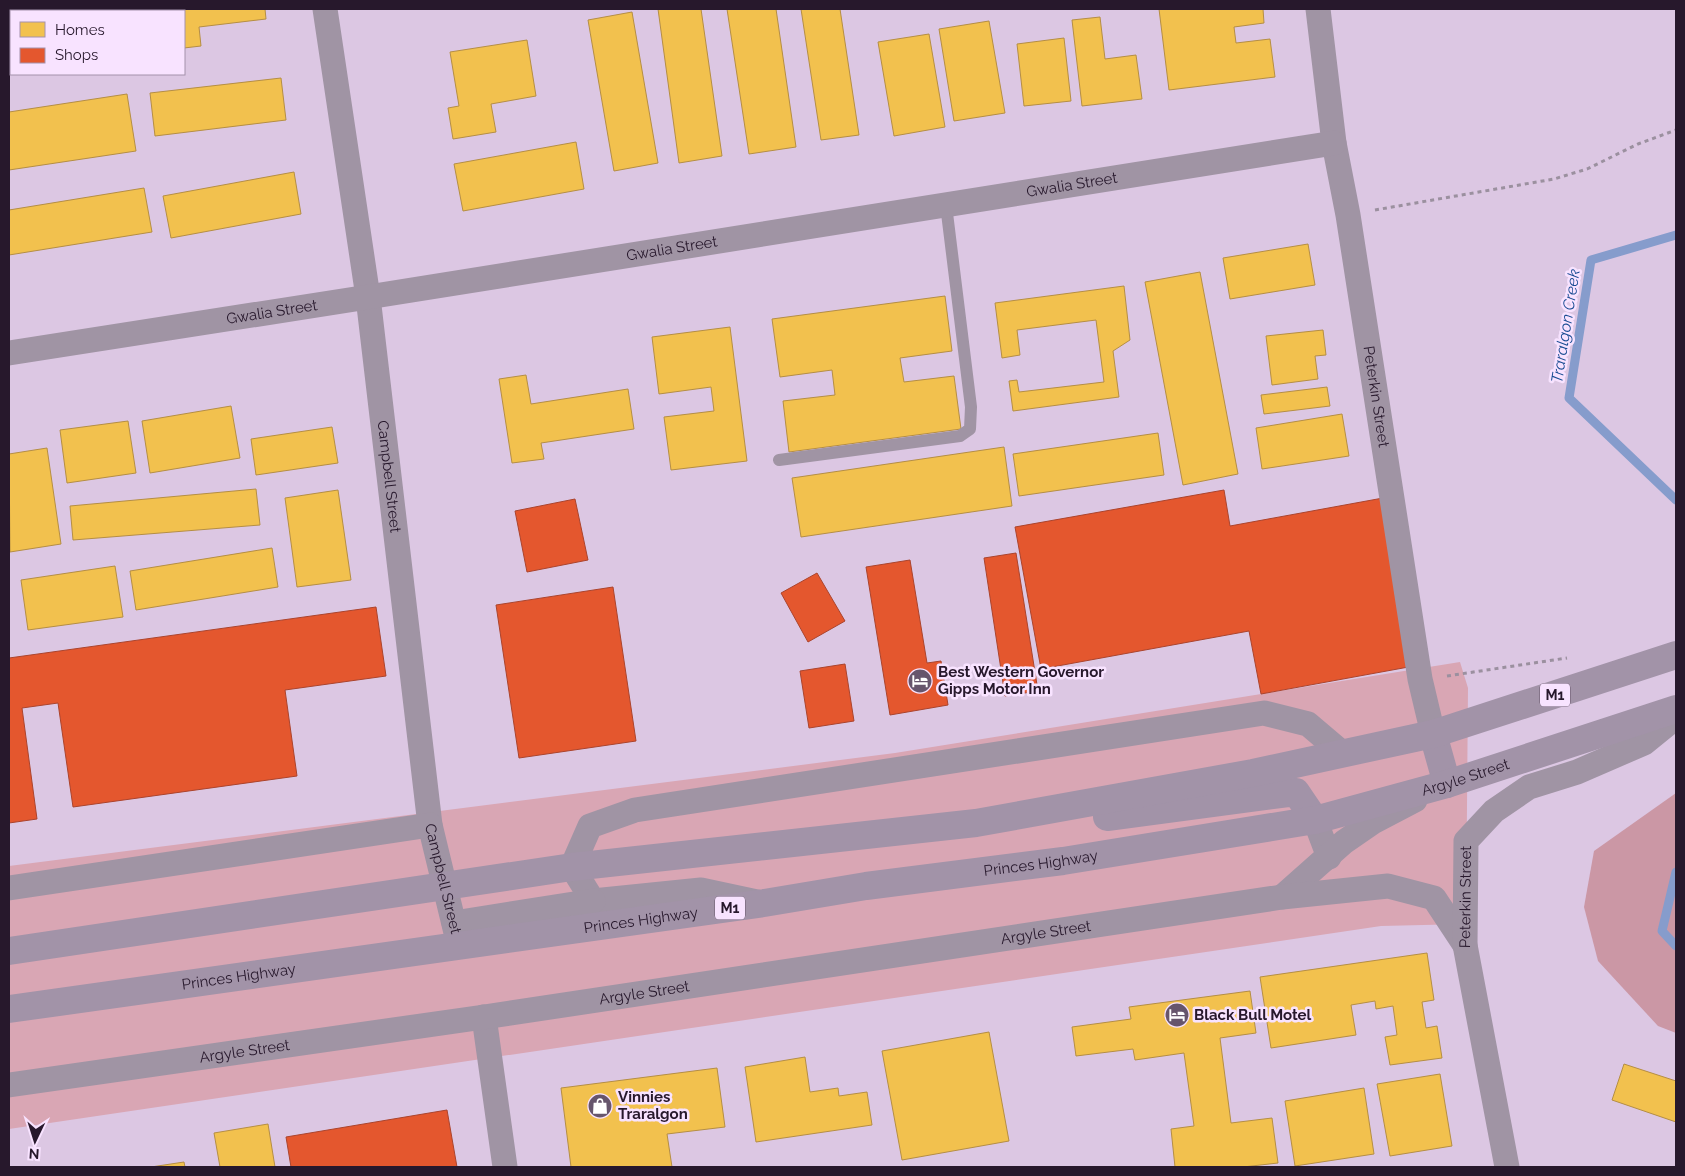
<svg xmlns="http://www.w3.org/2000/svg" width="1685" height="1176" font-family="Raleway,sans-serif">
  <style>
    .green { fill: #d9a6b4 }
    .forest { fill: #cb97a5 }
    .homes { fill: #f2c14e; stroke: #b58e44 }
    .shops { fill: #e4572e; stroke: #ab442d }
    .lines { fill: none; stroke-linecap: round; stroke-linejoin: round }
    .stream { stroke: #869ccc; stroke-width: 9 }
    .path { stroke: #9b909f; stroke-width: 3; stroke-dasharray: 4 4; stroke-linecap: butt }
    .service { stroke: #a094a4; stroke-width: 12 }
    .minor { stroke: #a094a4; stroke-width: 25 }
    .trunk { stroke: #a293a8; stroke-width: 28 }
    .labels { text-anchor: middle; stroke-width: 5; stroke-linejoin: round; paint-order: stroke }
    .shield { fill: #f8e3ff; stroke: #66556b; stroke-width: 1 }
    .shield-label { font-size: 14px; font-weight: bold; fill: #27182c }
    .street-label { font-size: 15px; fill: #27182c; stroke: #f8e3ff }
    .poi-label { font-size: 15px; font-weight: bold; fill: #27182c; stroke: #f8e3ff; text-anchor: start }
    .water-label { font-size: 16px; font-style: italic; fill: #194c93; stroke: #f8e3ff }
  </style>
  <rect width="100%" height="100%" fill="#dcc7e3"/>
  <polygon class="green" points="1460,662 1468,688 1466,924 1381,926 9,1129 9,866 895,753"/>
  <polygon class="forest" points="1676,793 1676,1033 1658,1026 1598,961 1584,907 1594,851"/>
  <g class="homes">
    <polygon points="9,9 121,9 121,11 11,11 11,38 9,39"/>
    <polygon points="135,9 265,9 266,19 199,27 201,46 184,48 184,11 135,11"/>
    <polygon points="658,9 701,9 722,156 679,163"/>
    <polygon points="727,9 776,9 796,147 749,154"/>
    <polygon points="801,9 840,9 859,135 821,140"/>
    <polygon points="1159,9 1263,9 1264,23 1234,27 1236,43 1270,39 1275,77 1169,90"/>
    <polygon points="632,12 658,163 614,171 588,20"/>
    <polygon points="1100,17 1105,59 1136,55 1142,99 1082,106 1072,20"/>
    <polygon points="989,21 1005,113 954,121 939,29"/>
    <polygon points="929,34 945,127 894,136 878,42"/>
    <polygon points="1064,38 1071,101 1024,106 1017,44"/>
    <polygon points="527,40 536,96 491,104 496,132 453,139 448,108 459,106 450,52"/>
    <polygon points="281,78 286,120 155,136 150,93"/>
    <polygon points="127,94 136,151 9,170 9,112"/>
    <polygon points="576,142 584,189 463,211 454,164"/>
    <polygon points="294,172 301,214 171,238 163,196"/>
    <polygon points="144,188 152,232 9,255 9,210"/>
    <polygon points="1308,244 1315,285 1230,299 1223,258"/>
    <polygon points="1200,272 1238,474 1183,485 1145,282"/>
    <polygon points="1124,286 1130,340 1113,351 1119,397 1013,411 1009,381 1017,380 1019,392 1104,382 1096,320 1017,330 1020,355 1002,358 995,303"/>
    <polygon points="945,296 952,351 900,358 904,382 954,376 961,429 789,452 783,401 835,395 832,370 780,377 772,319"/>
    <polygon points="730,327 747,461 671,470 664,417 714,411 711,387 659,394 652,337"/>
    <polygon points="1323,330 1326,355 1315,356 1318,379 1272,385 1266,336"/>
    <polygon points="526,375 531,404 628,389 634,429 541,443 544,459 512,463 499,379"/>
    <polygon points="1327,387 1330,406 1264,414 1261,395"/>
    <polygon points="231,406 240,458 150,473 142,421"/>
    <polygon points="1342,414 1349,456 1262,469 1256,428"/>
    <polygon points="128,421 136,473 67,483 60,430"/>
    <polygon points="332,427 338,463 256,475 251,439"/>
    <polygon points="1158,433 1164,475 1019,496 1013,454"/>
    <polygon points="1004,447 1012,506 801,537 792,478"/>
    <polygon points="47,448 61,544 10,552 9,454"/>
    <polygon points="256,489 260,525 73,540 70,506"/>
    <polygon points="338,490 351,580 297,587 285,498"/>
    <polygon points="272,548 278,587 136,610 130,571"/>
    <polygon points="115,566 123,617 28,630 21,580"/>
    <polygon points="1427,953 1434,1000 1422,1002 1426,1028 1437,1026 1442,1058 1390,1065 1385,1037 1397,1035 1393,1006 1376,1009 1375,1001 1351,1005 1356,1035 1271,1048 1260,977"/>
    <polygon points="1250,991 1256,1033 1220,1038 1231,1123 1272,1118 1278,1163 1243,1167 1175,1167 1171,1129 1194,1126 1184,1053 1135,1060 1133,1049 1076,1056 1072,1027 1131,1019 1129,1007"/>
    <polygon points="989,1032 1009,1141 902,1160 882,1051"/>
    <polygon points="805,1057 810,1092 838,1088 839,1096 867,1092 872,1125 756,1142 745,1067"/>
    <polygon points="1624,1064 1676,1081 1676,1122 1612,1100"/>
    <polygon points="717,1068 725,1127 667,1134 672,1167 571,1167 561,1088"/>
    <polygon points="1440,1074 1452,1146 1390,1156 1377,1084"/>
    <polygon points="1364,1088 1374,1154 1295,1166 1285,1101"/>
    <polygon points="268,1124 275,1167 220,1167 214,1133"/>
    <polygon points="184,1162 185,1167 151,1167"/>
  </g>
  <g class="shops">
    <polygon points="1224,490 1230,526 1383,498 1414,666 1261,694 1249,631 1041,669 1015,527"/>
    <polygon points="575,499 588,560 527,572 515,511"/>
    <polygon points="1016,553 1038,691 1005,696 984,558"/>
    <polygon points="910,560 927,663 941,661 948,705 890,715 866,567"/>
    <polygon points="817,573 845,621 808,642 781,593"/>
    <polygon points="613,587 636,741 519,758 496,605"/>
    <polygon points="376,607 386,676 285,690 297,776 73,807 58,703 22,708 37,819 9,823 9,658"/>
    <polygon points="845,664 854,721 809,728 800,671"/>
    <polygon points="447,1110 457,1167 291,1167 286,1137"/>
  </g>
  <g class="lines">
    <g class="stream">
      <polyline points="1676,235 1591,260 1569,398 1676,500"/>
      <polyline points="1676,872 1662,931 1676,946"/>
    </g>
    <g class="path">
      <polyline points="1375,210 1554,179 1587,169 1638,144 1676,130"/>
      <polyline points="1447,676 1567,658"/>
    </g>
    <polyline class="service" points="779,460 960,436 970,429 971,407 946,205"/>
    <g class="minor">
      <path id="s1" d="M 325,9 L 368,297 L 430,825 L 459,945"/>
      <path id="s2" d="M 1318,9 L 1334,143 L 1348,215 L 1420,679 L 1433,734"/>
      <path id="s3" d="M 9,353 L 368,297 L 1334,143"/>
      <polyline points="1315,820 1329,857"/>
      <polyline points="9,888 430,825"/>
      <polyline points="1282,897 1344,842 1373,822 1415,800"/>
      <polyline points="757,902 701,890 593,901 572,867 590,826 635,810 1264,713 1308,724 1341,752"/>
      <polyline points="454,923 593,901"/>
      <polyline points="484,1017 505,1167"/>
      <path id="s4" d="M 9,1085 L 484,1017 L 1282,897 L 1388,886 L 1434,898 L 1465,945"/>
      <path id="s5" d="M 1507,1167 L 1465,945 L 1466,841 L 1494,811 L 1529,787 L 1577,772 L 1644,743 L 1676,717"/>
    </g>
    <g class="trunk">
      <polyline points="1433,734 1447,784"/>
      <polyline points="1107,817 1296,792 1315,820"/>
      <polyline points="9,951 572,867 976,823 1253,773 1433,734 1676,655"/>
      <path id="s6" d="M 9,1009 L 764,903 L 866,886 L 1063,861 L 1315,820 L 1447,784 L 1676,709"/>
    </g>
  </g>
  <defs>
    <symbol id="hotel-disc" viewBox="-11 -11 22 22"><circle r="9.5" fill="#66556c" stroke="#f8e3ff"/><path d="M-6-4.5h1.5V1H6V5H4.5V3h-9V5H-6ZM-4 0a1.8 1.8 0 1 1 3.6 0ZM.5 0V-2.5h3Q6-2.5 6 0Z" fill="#fff"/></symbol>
    <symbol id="shop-disc" viewBox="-11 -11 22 22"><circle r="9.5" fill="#66556c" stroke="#f8e3ff"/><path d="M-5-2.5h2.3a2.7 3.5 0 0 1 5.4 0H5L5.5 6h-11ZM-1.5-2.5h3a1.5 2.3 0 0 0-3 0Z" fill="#fff"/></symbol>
  </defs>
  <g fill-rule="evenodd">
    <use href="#hotel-disc" x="906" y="667" width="28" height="28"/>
    <use href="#hotel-disc" x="1163" y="1001" width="28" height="28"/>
    <use href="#shop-disc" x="586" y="1092" width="28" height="28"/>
  </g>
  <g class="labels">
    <g class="shield">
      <rect x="1540" y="683.5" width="30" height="23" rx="4"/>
      <rect x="715" y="896.5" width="30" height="23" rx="4"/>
    </g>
    <g class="shield-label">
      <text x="1555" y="700">M1</text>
      <text x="730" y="913">M1</text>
    </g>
    <g class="street-label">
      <text dy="5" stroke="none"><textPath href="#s3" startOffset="1076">Gwalia Street</textPath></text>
      <text dy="5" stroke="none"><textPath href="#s3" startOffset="671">Gwalia Street</textPath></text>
      <text dy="5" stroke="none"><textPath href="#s3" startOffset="266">Gwalia Street</textPath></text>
      <text dy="5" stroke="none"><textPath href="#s2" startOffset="392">Peterkin Street</textPath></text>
      <text dy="5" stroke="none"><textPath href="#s1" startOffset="472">Campbell Street</textPath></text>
      <text dy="5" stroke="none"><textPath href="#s6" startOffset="1476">Argyle Street</textPath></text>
      <text dy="5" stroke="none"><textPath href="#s6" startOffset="1042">Princes Highway</textPath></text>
      <text dy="5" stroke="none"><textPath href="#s1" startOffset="878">Campbell Street</textPath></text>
      <text dy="5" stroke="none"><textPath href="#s5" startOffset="274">Peterkin Street</textPath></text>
      <text dy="5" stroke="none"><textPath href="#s6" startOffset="638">Princes Highway</textPath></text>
      <text dy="5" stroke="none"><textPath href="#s4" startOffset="1048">Argyle Street</textPath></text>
      <text dy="5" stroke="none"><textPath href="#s6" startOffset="232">Princes Highway</textPath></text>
      <text dy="5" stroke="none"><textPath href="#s4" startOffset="642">Argyle Street</textPath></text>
      <text dy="5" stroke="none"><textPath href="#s4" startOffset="238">Argyle Street</textPath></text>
    </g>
    <g class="poi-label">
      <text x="938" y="677">Best Western Governor<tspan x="938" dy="17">Gipps Motor Inn</tspan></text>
      <text x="1194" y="1020">Black Bull Motel</text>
      <text x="618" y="1102">Vinnies<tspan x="618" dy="17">Traralgon</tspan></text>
    </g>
    <g class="water-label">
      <text transform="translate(1565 326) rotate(-81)" y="6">Traralgon Creek</text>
    </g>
  </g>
  <rect width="1685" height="1176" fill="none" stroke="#27182c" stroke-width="20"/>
  <rect x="10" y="10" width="175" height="65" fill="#f8e3ff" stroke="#a492ab"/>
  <rect x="20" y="22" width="25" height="15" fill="#f2c14e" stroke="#a492ab"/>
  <text x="55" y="35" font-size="15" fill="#27182c">Homes</text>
  <rect x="20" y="48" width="25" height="15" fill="#e4572e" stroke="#a492ab"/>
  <text x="55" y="60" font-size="15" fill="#27182c">Shops</text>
  <g transform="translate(35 1141) rotate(184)" stroke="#f8e3ff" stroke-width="4" paint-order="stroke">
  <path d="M0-4L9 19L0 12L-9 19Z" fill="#27182c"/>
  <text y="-8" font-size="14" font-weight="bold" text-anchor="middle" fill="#27182c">N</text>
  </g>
</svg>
